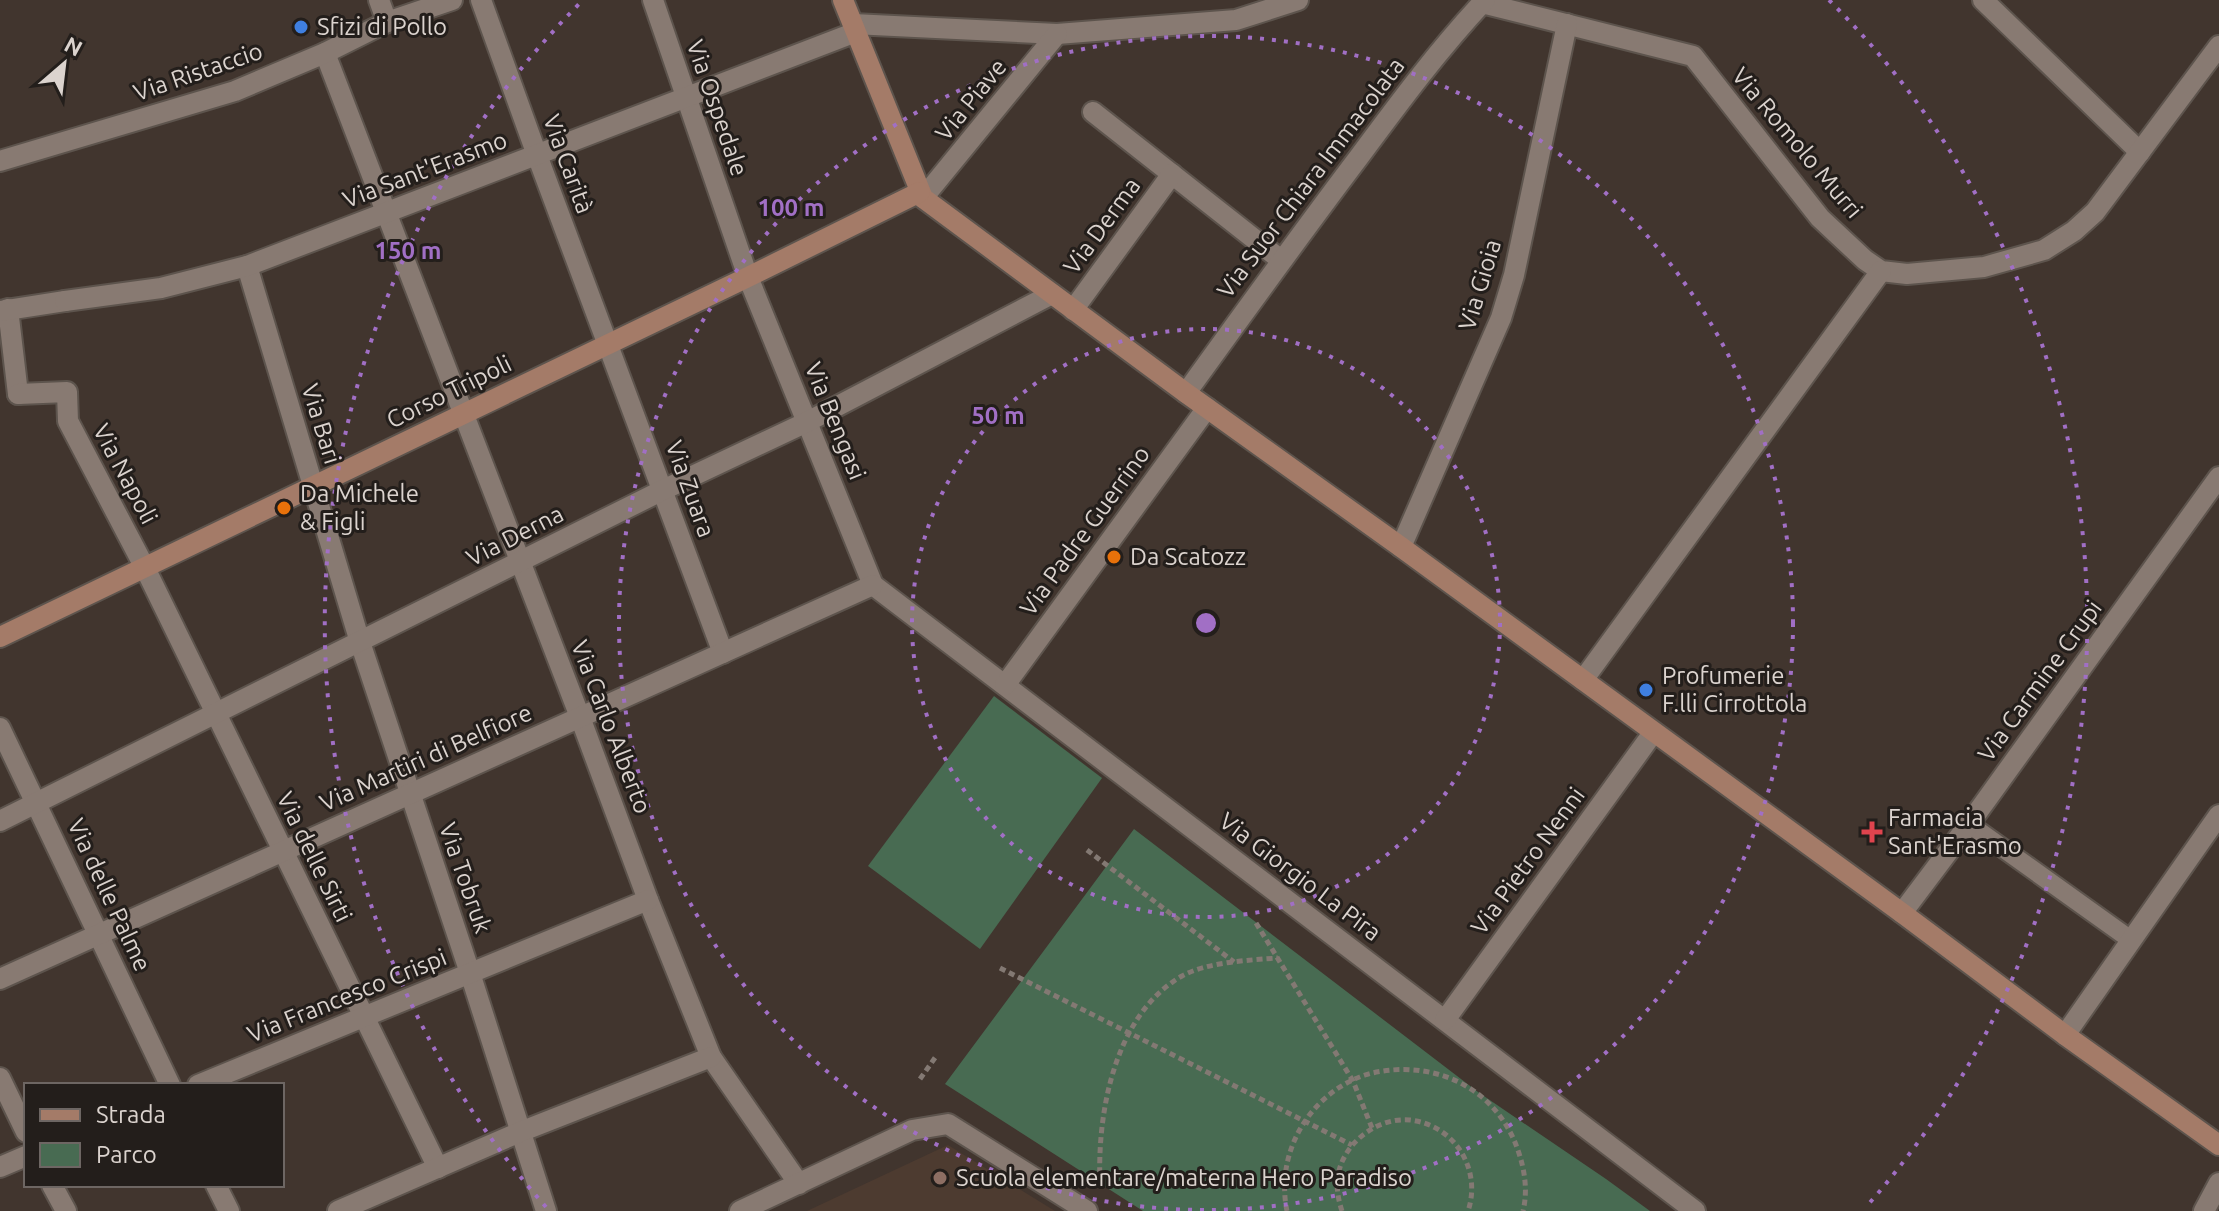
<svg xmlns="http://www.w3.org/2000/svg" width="2219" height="1211" font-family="Ubuntu,sans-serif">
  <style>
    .built { fill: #4d3b30 }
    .green { fill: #486b52 }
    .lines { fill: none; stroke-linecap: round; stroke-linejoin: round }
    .service-casing { stroke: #5d544d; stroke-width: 22 }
    .pedestrian-casing { stroke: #5d544d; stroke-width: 24 }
    .minor-casing { stroke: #5d544d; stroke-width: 24 }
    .secondary-casing { stroke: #5d544d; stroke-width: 24 }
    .path { stroke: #837973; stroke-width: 5; stroke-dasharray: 6 4; stroke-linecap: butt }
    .service { stroke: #887a72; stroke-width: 18 }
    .pedestrian { stroke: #887a72; stroke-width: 20 }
    .minor { stroke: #887a72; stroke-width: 20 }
    .secondary { stroke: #a47b68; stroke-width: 20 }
    .ring { fill: none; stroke: #a16fc5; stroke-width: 4; stroke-dasharray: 4 8 }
    .shop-dot { fill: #3f7fe0; stroke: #231e1b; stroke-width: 3 }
    .food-dot { fill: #e8710a; stroke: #231e1b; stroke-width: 3 }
    .health-dot { fill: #e0444e; stroke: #231e1b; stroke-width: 3 }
    .education-dot { fill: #8d6e63; stroke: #231e1b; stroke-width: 3 }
    .labels { text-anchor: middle; stroke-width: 6; stroke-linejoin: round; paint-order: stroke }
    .poi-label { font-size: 24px; fill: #dbd3ce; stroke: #231e1b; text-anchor: start }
    .street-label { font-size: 24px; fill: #dbd3ce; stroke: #231e1b }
    .centre { fill: #a16fc5; stroke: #231e1b; stroke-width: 4 }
    .ring-label { font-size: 24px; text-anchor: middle; font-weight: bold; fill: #a16fc5; stroke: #231e1b; stroke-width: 6; stroke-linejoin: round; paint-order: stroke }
  </style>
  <rect width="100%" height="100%" fill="#41352e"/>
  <polygon class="built" points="948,1145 1055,1211 807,1211"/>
  <g class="green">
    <polygon points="994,696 1102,778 980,949 868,866"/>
    <polygon points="1134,829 1478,1092 1606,1179 1650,1211 1143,1211 945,1084"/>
  </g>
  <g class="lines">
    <defs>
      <polyline id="service" points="1969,824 2131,940"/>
      <g id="pedestrian">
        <polyline points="8,309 18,394"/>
        <polyline points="0,311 65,301"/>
      </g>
      <g id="minor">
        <polyline points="379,0 387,22"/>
        <polyline points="481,0 537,155 723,653"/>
        <polyline points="653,0 748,277 873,585"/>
        <polyline points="1983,0 2140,152"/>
        <polyline points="1482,3 1693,56 1820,218 1865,260 1881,271 1907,274 1984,267 2044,250 2074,231 2095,212 2219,46"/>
        <polyline points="853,24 1057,34 1236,20 1298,0"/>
        <polyline points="325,53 580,717 648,900 711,1057 799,1184"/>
        <polyline points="1093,112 1281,260"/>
        <polyline points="0,161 235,91 325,53 387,22 452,0"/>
        <polyline points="923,198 1057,34"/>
        <polyline points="247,266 360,642 470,973 546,1211"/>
        <polyline points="65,301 161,288 247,266 856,32"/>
        <polyline points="1073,310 1172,174"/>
        <path d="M 1186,393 C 1243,314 1300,235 1359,157 C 1399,103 1439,49 1485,0"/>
        <polyline points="18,394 67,392 68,421 145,568 438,1168"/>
        <polyline points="1401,547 1501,318 1514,275 1567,24"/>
        <polyline points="873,585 1695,1211"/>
        <polyline points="1583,680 1881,271"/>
        <polyline points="1005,685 1207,408"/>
        <polyline points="0,728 170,1085"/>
        <polyline points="0,821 663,490 807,422 1052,294"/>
        <polyline points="1902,913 1969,824 2219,477"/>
        <polyline points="0,979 873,585"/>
        <polyline points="1445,1020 1653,733"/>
        <polyline points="2065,1035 2219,815"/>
        <polyline points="0,1078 26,1132"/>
        <polyline points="198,1085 648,900"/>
        <polyline points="0,1167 26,1156"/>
        <polyline points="52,1185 66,1211"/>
        <polyline points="216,1185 229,1211"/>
        <polyline points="338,1211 520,1132 711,1057"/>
        <polyline points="740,1211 912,1130 948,1124 1087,1211"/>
        <polyline points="2204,1211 2219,1183"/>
      </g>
      <g id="secondary">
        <polyline points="843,0 923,198 1186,393 1401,547 1902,913 2065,1035 2219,1145"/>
        <polyline points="0,637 748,277 920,192"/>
      </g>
    </defs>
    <use href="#service" class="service-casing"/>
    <use href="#pedestrian" class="pedestrian-casing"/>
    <use href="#minor" class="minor-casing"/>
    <use href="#secondary" class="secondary-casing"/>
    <g class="path">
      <polyline points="1087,850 1234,962"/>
      <polyline points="1256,923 1353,1081 1372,1128"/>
      <polyline points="1000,968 1352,1145"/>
      <polyline points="920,1079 937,1055"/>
      <path d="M 1100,1183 C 1097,1112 1115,1014 1182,976 C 1207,962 1250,960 1278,958"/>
      <path d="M 1287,1211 C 1275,1153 1309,1094 1365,1075 C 1371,1073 1377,1072 1383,1071 C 1438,1063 1491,1088 1514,1140 C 1523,1161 1529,1187 1523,1211"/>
      <path d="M 1342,1211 C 1338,1199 1336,1187 1338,1175 C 1344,1142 1378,1117 1410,1120 C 1455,1125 1482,1170 1468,1211"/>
    </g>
    <use href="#service" class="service"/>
    <use href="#pedestrian" class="pedestrian"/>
    <use href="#minor" class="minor"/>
    <use href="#secondary" class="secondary"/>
  </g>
  <g class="ring">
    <circle cx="1206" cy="623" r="294"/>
    <circle cx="1206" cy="623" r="587"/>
    <path d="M546 1207A881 881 0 0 1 583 0M1829 0A881 881 0 0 1 1866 1207"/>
  </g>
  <g class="shop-dot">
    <circle cx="301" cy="27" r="8"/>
    <circle cx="1646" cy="690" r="8"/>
  </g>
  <g class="food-dot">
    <circle cx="284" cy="508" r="8"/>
    <circle cx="1114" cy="557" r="8"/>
  </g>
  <path class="health-dot" d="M1868 820h8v8h8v8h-8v8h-8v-8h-8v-8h8z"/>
  <circle class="education-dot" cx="940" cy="1178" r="8"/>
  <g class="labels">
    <g class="poi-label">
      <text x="317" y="35">Sfizi di Pollo</text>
      <text x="300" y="502">Da Michele<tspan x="300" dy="28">&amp; Figli</tspan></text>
      <text x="1130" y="565">Da Scatozz</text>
      <text x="1662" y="684">Profumerie<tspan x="1662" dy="28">F.lli Cirrottola</tspan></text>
      <text x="1888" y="826">Farmacia<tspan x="1888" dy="28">Sant'Erasmo</tspan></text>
      <text x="956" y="1186">Scuola elementare/materna Hero Paradiso</text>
    </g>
    <g class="street-label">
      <text transform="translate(198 72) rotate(-19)" y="8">Via Ristaccio</text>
      <text transform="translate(971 100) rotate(-51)" y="8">Via Piave</text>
      <text transform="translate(717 108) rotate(71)" y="8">Via Ospedale</text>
      <text transform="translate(1797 143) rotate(50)" y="8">Via Romolo Murri</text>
      <text transform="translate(568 164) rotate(70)" y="8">Via Carità</text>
      <text transform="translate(425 170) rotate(-21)" y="8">Via Sant'Erasmo</text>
      <text transform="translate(1311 178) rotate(-53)" y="8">Via Suor Chiara Immacolata</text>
      <text transform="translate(1102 226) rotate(-54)" y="8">Via Derma</text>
      <text transform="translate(1480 285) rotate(-73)" y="8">Via Gioia</text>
      <text transform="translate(449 392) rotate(-26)" y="8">Corso Tripoli</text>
      <text transform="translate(835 421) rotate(68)" y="8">Via Bengasi</text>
      <text transform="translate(321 424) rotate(73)" y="8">Via Bari</text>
      <text transform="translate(125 474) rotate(62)" y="8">Via Napoli</text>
      <text transform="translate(690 489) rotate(70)" y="8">Via Zuara</text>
      <text transform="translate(1085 531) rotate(-54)" y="8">Via Padre Guerrino</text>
      <text transform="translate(515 536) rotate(-27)" y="8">Via Derna</text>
      <text transform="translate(2040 681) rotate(-54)" y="8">Via Carmine Crupi</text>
      <text transform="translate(611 727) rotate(69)" y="8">Via Carlo Alberto</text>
      <text transform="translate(426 758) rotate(-24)" y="8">Via Martiri di Belfiore</text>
      <text transform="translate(314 857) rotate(64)" y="8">Via delle Sirti</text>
      <text transform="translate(1528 861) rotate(-54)" y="8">Via Pietro Nenni</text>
      <text transform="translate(1300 877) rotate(37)" y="8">Via Giorgio La Pira</text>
      <text transform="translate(465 878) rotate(71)" y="8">Via Tobruk</text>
      <text transform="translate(109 895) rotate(65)" y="8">Via delle Palme</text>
      <text transform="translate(347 996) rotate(-22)" y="8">Via Francesco Crispi</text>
    </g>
  </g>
  <circle cx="1206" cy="623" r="12" class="centre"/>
  <g class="ring-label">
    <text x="791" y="216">100 m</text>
    <text x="408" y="259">150 m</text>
    <text x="998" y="424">50 m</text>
  </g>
  <rect x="24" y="1083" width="260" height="104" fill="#231e1b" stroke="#6d6663" stroke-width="2"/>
  <rect x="40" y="1109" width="40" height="12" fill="#a47b68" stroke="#6d6663" stroke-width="2"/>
  <text x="96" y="1123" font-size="24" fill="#dbd3ce">Strada</text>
  <rect x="40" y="1143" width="40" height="24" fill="#486b52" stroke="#6d6663" stroke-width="2"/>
  <text x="96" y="1163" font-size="24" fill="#dbd3ce">Parco</text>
  <g transform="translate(64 64) rotate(28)" stroke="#231e1b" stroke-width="6" paint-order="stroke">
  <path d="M0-6L14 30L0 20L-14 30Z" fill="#dbd3ce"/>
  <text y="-12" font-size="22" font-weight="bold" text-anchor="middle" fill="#dbd3ce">N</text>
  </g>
</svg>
